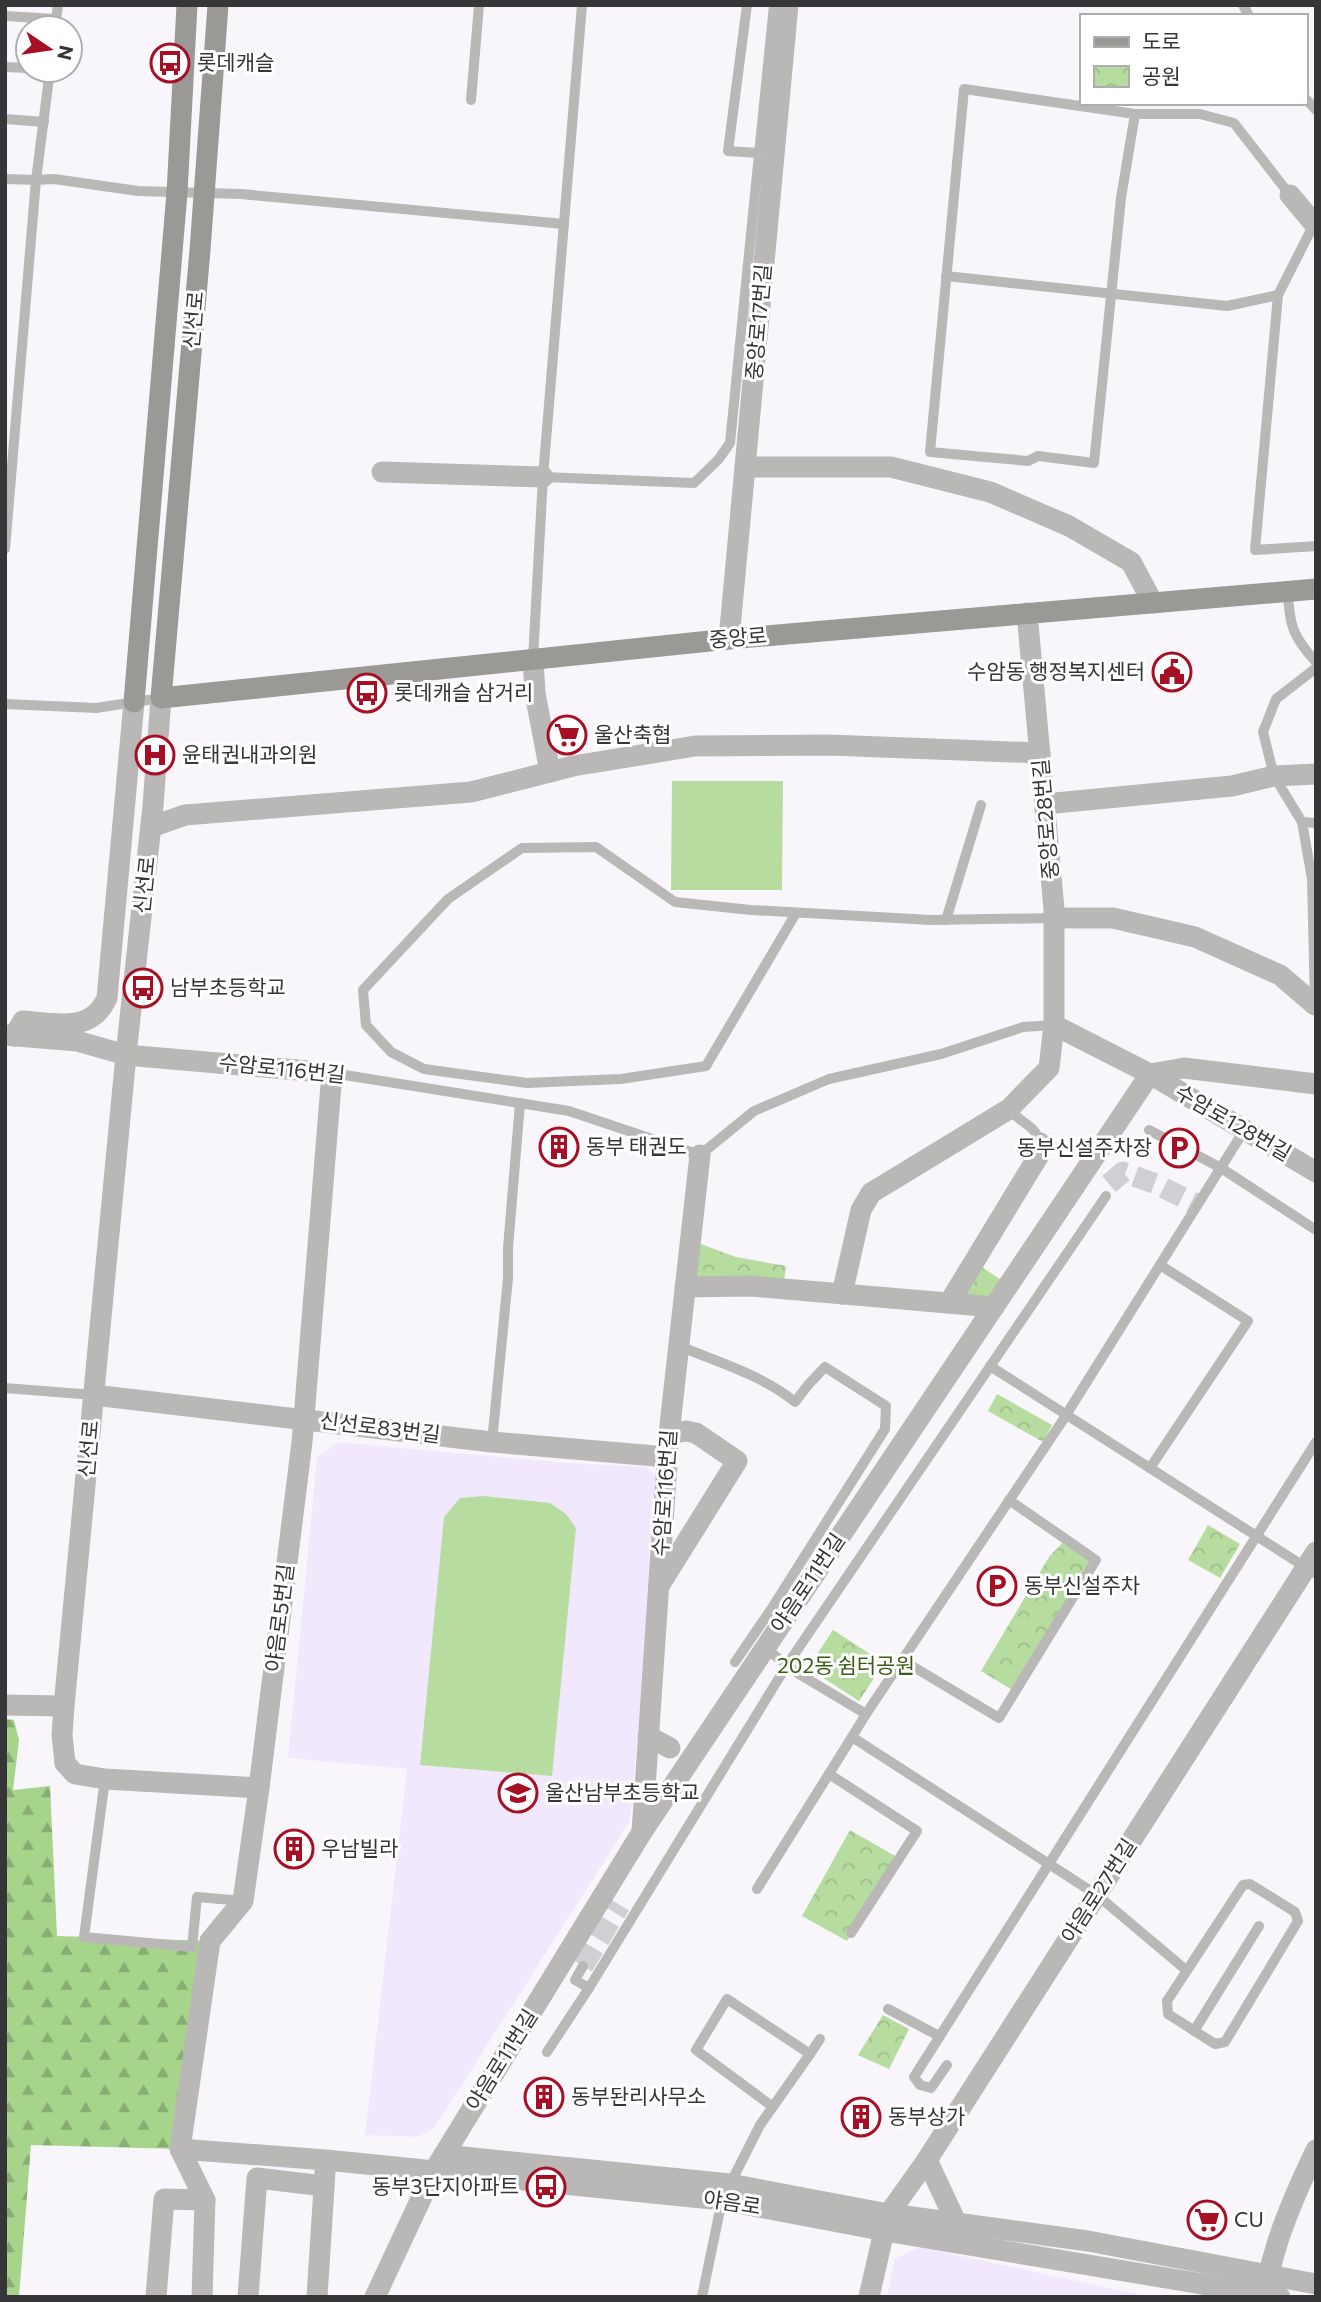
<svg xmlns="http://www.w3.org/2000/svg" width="1321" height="2302" font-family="Commissioner,'Noto Sans KR',sans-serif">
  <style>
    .education { fill: #f2e8fe }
    .grass { fill: #b6dc9f }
    .forest { fill: url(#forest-firs) }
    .park { fill: url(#park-crowns) }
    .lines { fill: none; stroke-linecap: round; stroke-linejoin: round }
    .minor-tunnel { stroke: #d1cfd4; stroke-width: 21; stroke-dasharray: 21 10; stroke-linecap: butt }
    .service { stroke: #b9b8b6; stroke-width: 10 }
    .minor { stroke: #b9b8b6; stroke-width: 21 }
    .tertiary { stroke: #b9b8b6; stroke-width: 21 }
    .secondary { stroke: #9b9996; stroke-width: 21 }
    .labels { text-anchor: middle; stroke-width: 6; stroke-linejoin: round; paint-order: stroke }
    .poi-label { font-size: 21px; fill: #363537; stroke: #fff; text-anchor: start }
    .street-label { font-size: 21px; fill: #363537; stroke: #fff }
    .park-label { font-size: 21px; fill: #355d13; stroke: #fff }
  </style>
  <defs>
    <pattern id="forest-firs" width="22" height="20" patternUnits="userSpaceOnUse" patternTransform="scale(1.75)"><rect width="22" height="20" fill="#a6d48a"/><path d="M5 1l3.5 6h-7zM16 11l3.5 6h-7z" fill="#88ad72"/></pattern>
    <pattern id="park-crowns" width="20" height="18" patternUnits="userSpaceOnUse" patternTransform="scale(1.75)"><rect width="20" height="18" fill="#b6dc9f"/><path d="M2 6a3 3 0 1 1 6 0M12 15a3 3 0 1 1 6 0" fill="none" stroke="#9dbd8a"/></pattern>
  </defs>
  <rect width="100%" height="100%" fill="#f8f6fb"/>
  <g class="education">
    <polygon points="338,1442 568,1463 647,1467 660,1482 630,1821 435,2127 418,2137 365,2135 407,1769 288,1758 317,1458"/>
    <polygon points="920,2247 1150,2297 887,2297 895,2259"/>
  </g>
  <g class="grass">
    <polygon points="672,781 783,781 782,890 671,890"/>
    <polygon points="483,1496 550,1503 566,1514 576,1528 552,1776 420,1765 444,1517 460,1498"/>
  </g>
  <polygon class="forest" points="5,1719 14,1720 19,1740 13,1790 50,1786 57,1936 210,1941 180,2149 31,2145 19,2297 5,2297"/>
  <g class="park">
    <polygon points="690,1240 736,1257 786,1266 783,1289 685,1287"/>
    <polygon points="977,1264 1003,1281 994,1307 953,1303"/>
    <polygon points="997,1394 1052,1425 1043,1442 988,1411"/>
    <polygon points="1208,1525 1240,1544 1220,1578 1188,1560"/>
    <polygon points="1066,1539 1095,1559 1014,1691 981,1671 1049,1557"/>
    <polygon points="833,1630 884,1663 859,1701 808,1668"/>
    <polygon points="850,1830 895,1856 847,1941 802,1916"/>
    <polygon points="883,2015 909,2029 889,2069 858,2055"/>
  </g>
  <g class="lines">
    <g class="minor-tunnel">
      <polyline points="1109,1184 1123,1172 1156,1184 1198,1205"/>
      <polyline points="583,1966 620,1905"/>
    </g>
    <g class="service">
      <polyline points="747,5 728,151 759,153"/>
      <polyline points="1243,5 1249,16"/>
      <polyline points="5,16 56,19"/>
      <polyline points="55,28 58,5"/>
      <polyline points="5,67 28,68"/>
      <polyline points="1305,98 1316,110"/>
      <polyline points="471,100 479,5"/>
      <polyline points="1135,114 964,89 930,452 1028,461 1038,456 1094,463 1121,198 1135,114 1200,114 1234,123 1290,195"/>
      <polyline points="5,119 44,122"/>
      <polyline points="5,179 36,180 50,70"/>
      <polyline points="946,276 1227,306 1278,295 1255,550 1316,546"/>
      <polyline points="1278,295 1314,224"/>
      <polyline points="543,477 694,483 718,460 730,443 774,5"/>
      <polyline points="5,549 36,180 54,179 138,191 241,194 564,224"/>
      <path d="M 1288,591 C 1289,625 1293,637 1316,662"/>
      <polyline points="533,659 543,477 582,5"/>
      <polyline points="1316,668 1276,699 1263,732 1274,776 1302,822 1316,823"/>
      <polyline points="5,704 96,708 161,698"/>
      <polyline points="1302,822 1312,879 1315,1004"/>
      <polyline points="796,913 706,1066 621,1079 527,1083 424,1069 391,1052 366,1025 363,990 448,899 522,848 596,847 675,902 751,910 931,920 1055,918"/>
      <polyline points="946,920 981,805"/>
      <polyline points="332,1073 569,1111 700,1155 754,1111 829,1079 941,1054 1023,1027 1054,1025"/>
      <path d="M 1009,1109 C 1019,1122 1037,1126 1040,1143"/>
      <polyline points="1149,1130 1221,1168 1316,1230"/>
      <path d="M 679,1346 C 718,1362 762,1375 795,1402 L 808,1385 L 825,1367 L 886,1406 L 885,1429 L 772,1608 L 735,1662"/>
      <polyline points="990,1366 1316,1574"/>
      <polyline points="5,1388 94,1395"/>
      <polyline points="492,1442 508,1278 508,1248 520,1103"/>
      <polyline points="1150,1468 1248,1321 1160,1265"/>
      <polyline points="765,1648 799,1674 866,1714 852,1737 1097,1895 1186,1970"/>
      <polyline points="902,1660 999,1718 1096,1560 1009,1500"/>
      <polyline points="866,1714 1061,1423 1245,1129"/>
      <polyline points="829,1774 917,1831 851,1933"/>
      <polyline points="105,1779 84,1937 192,1947 197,1897 243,1901"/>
      <polygon points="1250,1884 1295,1912 1298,1921 1225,2042 1215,2044 1168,2014 1167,2001 1243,1885"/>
      <polyline points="757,1889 852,1737"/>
      <polyline points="583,1966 575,1980 589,1988"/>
      <polyline points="888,2009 939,2036"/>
      <polyline points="1194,2031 1259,1926"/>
      <polyline points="547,2052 589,1988 787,1665 1106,1196"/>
      <polyline points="810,2054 820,2039"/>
      <polyline points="947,2065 931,2088 920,2085 914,2077 1316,1442"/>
      <polyline points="702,2297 722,2200 760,2125 810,2054 727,1999 696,2050 773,2107"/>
    </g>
    <g class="minor">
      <polyline points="1290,195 1316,226"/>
      <polyline points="745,467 891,467 990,492 1069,526 1131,562 1153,603"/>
      <polyline points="382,472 543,477"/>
      <polyline points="533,659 535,693 550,772"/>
      <polyline points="1045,804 1232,786 1274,776 1316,774"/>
      <polyline points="151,827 185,815 471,792 573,766 695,746 829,745 1040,753"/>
      <polyline points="1055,918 1113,918 1195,937 1280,975 1315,1005"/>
      <polyline points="5,1035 77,1041 126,1055 332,1073 302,1442 259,1788 243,1901 210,1941 180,2149 205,2200 202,2297"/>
      <polyline points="1150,1074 1184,1068 1316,1084"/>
      <polyline points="685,1287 751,1286 994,1307"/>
      <polyline points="842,1294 861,1210 871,1193 1009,1109 1049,1068 1054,1025"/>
      <polyline points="949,1303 1039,1155 1040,1143"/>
      <polyline points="94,1395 492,1442 667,1457"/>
      <polyline points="659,1586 737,1461 696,1433 686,1431 669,1434"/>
      <polyline points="5,1705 64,1706"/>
      <polyline points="648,1736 670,1748"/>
      <polyline points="65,1763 75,1774 105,1779 259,1788"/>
      <polyline points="642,1832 669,1434 700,1155"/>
      <polyline points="885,2229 890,2212 927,2160 1316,1552"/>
      <path d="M 1266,2293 C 1271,2247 1296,2192 1316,2150"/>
      <polyline points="156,2297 164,2199 205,2200"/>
      <polyline points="248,2297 257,2178 324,2186"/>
      <polyline points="317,2297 325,2172"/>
    </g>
    <g class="tertiary">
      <polyline points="1027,613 1054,909 1054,1025 1150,1074 1316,1172"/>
      <polyline points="729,639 788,5"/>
      <path d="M 14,1036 L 23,1021 C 56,1023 91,1034 107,998 L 134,702"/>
      <polyline points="65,1763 62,1735 64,1706 126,1055 153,806 161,698"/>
      <polyline points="180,2149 326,2160 722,2200 891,2232 1280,2297"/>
      <polyline points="444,2155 730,2184 883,2213 1088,2241 1316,2284"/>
      <polyline points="927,2160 956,2222"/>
      <polyline points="375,2297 434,2171 642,1832 1150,1074"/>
      <polyline points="869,2297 884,2231"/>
    </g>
    <g class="secondary">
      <polyline points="218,5 200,250 161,698 729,639 1316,589"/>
      <polyline points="134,702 177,193 187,5"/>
    </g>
  </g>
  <defs>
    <symbol id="bus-ring" viewBox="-11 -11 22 22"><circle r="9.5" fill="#fff" stroke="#a70f24" stroke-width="1.5"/><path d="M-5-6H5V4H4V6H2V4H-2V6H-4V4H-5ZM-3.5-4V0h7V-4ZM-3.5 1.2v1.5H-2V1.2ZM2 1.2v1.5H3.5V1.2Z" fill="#a70f24"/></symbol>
    <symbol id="civic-ring" viewBox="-11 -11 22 22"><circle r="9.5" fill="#fff" stroke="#a70f24" stroke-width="1.5"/><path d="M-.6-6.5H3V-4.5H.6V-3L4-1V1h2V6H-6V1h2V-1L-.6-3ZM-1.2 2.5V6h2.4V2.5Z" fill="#a70f24"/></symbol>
    <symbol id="supermarket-ring" viewBox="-11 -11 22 22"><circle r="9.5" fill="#fff" stroke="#a70f24" stroke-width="1.5"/><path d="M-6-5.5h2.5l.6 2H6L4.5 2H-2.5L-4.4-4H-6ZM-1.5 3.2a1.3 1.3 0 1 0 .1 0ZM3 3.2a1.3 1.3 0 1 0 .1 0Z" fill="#a70f24"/></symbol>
    <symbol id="hospital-ring" viewBox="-11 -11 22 22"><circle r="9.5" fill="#fff" stroke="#a70f24" stroke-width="1.5"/><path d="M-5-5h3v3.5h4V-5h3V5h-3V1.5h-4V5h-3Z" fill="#a70f24"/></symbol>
    <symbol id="building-ring" viewBox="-11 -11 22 22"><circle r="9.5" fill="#fff" stroke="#a70f24" stroke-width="1.5"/><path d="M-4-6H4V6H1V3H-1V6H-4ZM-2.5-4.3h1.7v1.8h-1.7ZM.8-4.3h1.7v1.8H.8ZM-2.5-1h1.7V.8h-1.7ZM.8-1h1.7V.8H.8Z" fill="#a70f24"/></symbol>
    <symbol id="parking-ring" viewBox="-11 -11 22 22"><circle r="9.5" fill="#fff" stroke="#a70f24" stroke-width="1.5"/><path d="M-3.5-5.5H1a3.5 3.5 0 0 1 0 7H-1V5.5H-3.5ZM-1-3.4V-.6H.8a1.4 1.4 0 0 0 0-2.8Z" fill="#a70f24"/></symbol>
    <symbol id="school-ring" viewBox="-11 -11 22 22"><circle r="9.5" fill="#fff" stroke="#a70f24" stroke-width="1.5"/><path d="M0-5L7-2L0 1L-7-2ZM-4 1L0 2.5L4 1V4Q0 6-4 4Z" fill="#a70f24"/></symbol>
  </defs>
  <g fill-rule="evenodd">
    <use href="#bus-ring" x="148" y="41" width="44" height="44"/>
    <use href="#civic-ring" x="1150" y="650" width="44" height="44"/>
    <use href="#bus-ring" x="345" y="671" width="44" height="44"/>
    <use href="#supermarket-ring" x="545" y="713" width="44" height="44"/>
    <use href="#hospital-ring" x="133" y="733" width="44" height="44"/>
    <use href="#bus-ring" x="121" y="966" width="44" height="44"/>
    <use href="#building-ring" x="537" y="1125" width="44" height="44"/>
    <use href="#parking-ring" x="1157" y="1126" width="44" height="44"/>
    <use href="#parking-ring" x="975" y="1564" width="44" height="44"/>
    <use href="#school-ring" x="496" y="1771" width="44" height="44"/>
    <use href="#building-ring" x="272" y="1827" width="44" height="44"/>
    <use href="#building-ring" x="522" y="2075" width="44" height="44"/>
    <use href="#building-ring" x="839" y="2095" width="44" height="44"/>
    <use href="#bus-ring" x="524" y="2165" width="44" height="44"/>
    <use href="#supermarket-ring" x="1185" y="2198" width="44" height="44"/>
  </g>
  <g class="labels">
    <g class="poi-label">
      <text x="197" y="70">롯데캐슬</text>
      <text x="1145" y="679" text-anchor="end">수암동 행정복지센터</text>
      <text x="394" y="700">롯데캐슬 삼거리</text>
      <text x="594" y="742">울산축협</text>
      <text x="182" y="762">윤태권내과의원</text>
      <text x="170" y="995">남부초등학교</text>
      <text x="586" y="1154">동부 태권도</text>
      <text x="1152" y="1155" text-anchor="end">동부신설주차장</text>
      <text x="1024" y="1593">동부신설주차</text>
      <text x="545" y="1800">울산남부초등학교</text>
      <text x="321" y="1856">우남빌라</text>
      <text x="571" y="2104">동부돤리사무소</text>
      <text x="888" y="2124">동부상가</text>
      <text x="519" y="2194" text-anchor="end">동부3단지아파트</text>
      <text x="1234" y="2227">CU</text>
    </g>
    <g class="street-label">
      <text transform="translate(194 320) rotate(-85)" y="7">신선로</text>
      <text transform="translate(759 322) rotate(-85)" y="7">중앙로17번길</text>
      <text transform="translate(738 638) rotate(-5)" y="7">중앙로</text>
      <text transform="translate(1046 819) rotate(-95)" y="7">중앙로28번길</text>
      <text transform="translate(145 885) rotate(-84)" y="7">신선로</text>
      <text transform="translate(282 1069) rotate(6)" y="7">수암로116번길</text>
      <text transform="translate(1233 1123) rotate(30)" y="7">수암로128번길</text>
      <text transform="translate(380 1428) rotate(7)" y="7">신선로83번길</text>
      <text transform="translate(89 1449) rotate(-85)" y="7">신선로</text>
      <text transform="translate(665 1493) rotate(-86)" y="7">수암로116번길</text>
      <text transform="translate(808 1583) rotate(-56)" y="7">야음로11번길</text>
      <text transform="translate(280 1618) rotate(-83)" y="7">야음로5번길</text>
      <text transform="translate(1099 1891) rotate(-57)" y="7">야음로27번길</text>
      <text transform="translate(502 2060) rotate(-58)" y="7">야음로11번길</text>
      <text transform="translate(732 2203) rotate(9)" y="7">야음로</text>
    </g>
    <g class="park-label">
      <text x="846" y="1673">202동 쉼터공원</text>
    </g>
  </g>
  <rect width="1321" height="2302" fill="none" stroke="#363537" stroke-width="14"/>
  <rect x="1080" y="14" width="228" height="91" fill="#ffffff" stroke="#afaeaf" stroke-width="2"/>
  <rect x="1094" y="37" width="35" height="10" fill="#9b9996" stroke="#afaeaf" stroke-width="2"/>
  <text x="1142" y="49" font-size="21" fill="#363537">도로</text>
  <rect x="1094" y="66" width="35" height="21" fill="url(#park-crowns)" stroke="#afaeaf" stroke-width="2"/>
  <text x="1142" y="84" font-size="21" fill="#363537">공원</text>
  <g transform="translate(49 49) rotate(103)"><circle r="33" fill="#ffffff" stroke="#afaeaf" stroke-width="2"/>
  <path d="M0-5L12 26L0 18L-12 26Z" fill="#a70f24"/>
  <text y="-10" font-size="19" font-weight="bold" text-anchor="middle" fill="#363537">N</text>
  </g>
</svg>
